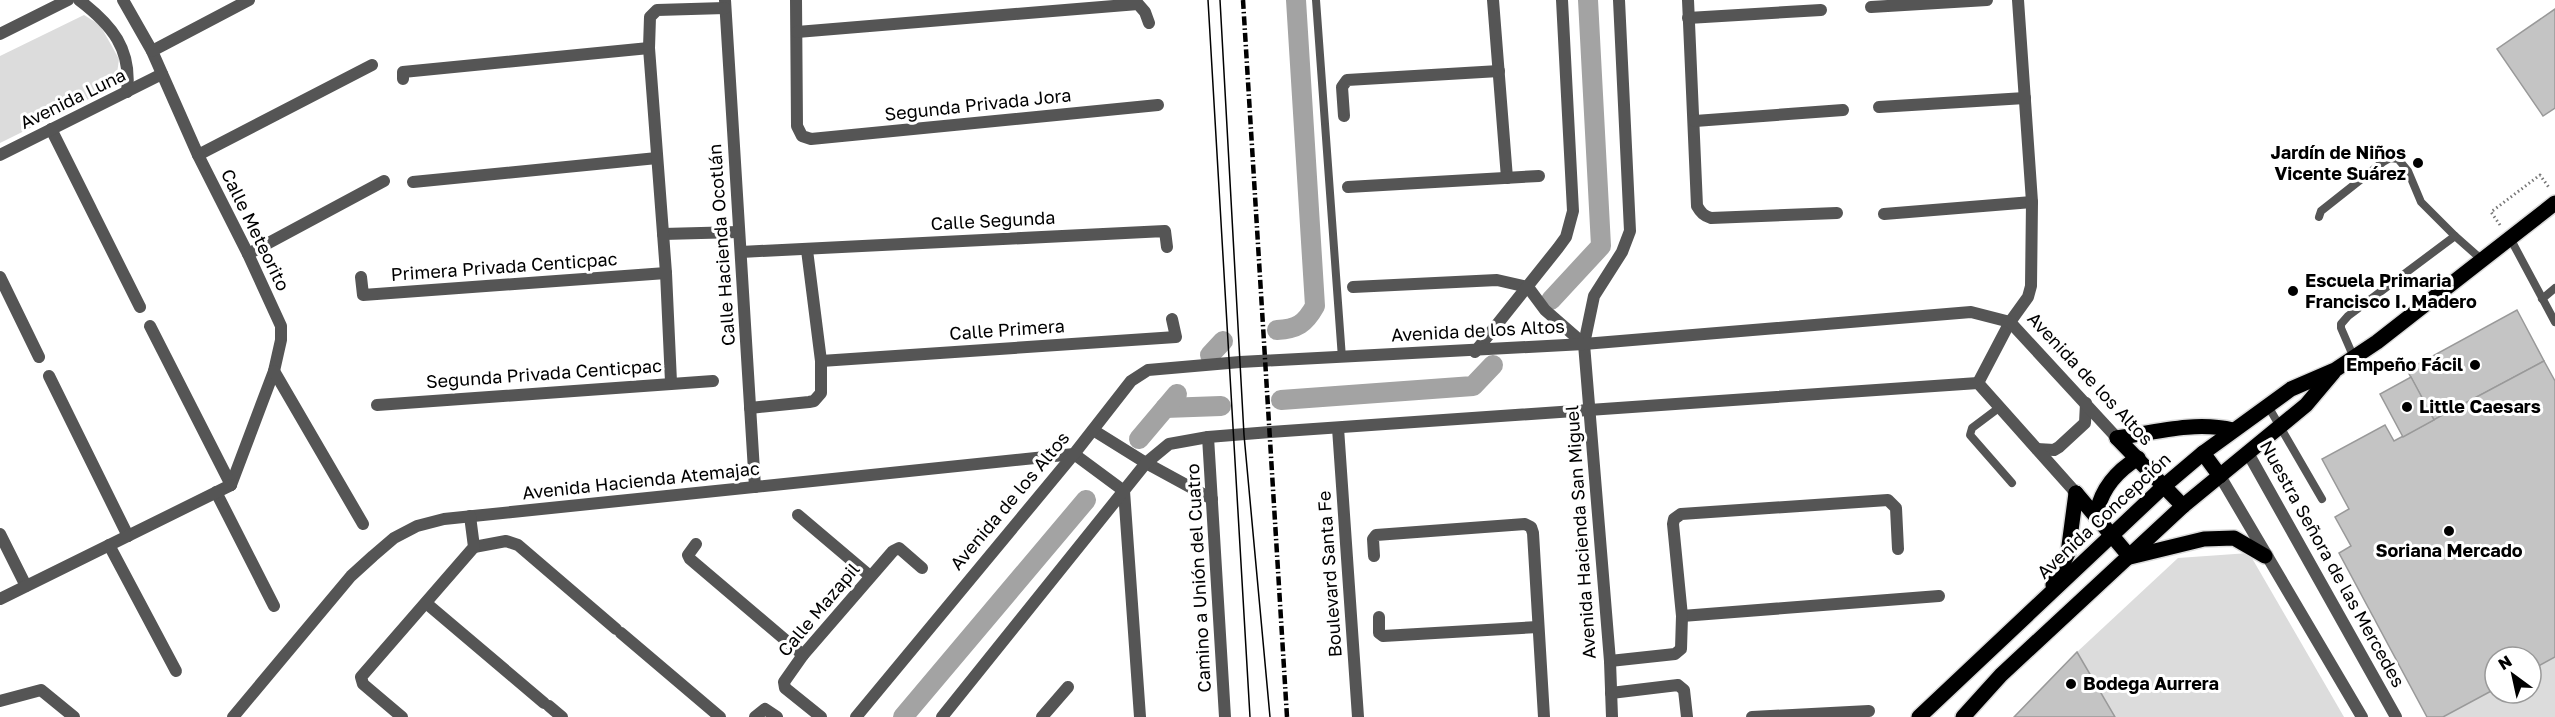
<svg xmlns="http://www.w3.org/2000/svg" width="2555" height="717" font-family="'Golos Text',sans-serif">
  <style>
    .green { fill: #dcdcdc }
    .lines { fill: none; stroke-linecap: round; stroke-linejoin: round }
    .canal { stroke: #a3a3a3; stroke-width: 20 }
    .building { fill: #c4c4c4; stroke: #999; stroke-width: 1.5 }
    .primary-casing { stroke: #dbdbdb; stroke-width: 18 }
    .path { stroke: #777; stroke-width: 3; stroke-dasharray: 1.5 3; stroke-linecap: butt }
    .service { stroke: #555; stroke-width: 8 }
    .minor { stroke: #555; stroke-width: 12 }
    .tertiary { stroke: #555; stroke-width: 12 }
    .primary { stroke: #000; stroke-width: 15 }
    .tram { stroke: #000; stroke-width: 1.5 }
    .rail { stroke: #000; stroke-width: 4.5; stroke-dasharray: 9 3 1.5 3; stroke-linecap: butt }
    .poi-dot { fill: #000; stroke: #fff; stroke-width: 2 }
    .labels { text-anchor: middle; stroke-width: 6; stroke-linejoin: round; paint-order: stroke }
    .street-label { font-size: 18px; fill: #000; stroke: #fff }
    .poi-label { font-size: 18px; font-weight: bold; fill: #000; stroke: #fff; text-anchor: start }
  </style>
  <rect width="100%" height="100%" fill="#fff"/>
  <g class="green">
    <polygon points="84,15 100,25 119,59 116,81 103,92 0,143 0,56"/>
    <polygon points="2249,553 2344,717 2115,717 2077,652 2178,558"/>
    <polygon points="2555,657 2555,717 2443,717 2495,689 2495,693 2531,693 2531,670"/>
  </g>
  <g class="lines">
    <g class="canal">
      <polyline points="1551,300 1601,246 1588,0"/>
      <path d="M 1277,330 C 1297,329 1305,324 1315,306 L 1296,0"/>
      <polyline points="1210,355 1223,341"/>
      <polyline points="1281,400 1473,386 1493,365"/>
      <polyline points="1165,408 1221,406"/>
      <polyline points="1139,439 1177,394"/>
      <polyline points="903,717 1086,500"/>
    </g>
  </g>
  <g class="building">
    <polygon points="2555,9 2555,108 2543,116 2497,49"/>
    <polygon points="2517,310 2544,361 2434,420 2407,370"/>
    <polygon points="2544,361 2555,381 2555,657 2531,670 2531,657 2495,657 2495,689 2443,717 2427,717 2339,553 2351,546 2335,517 2349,509 2322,459 2385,425 2394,441"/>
    <polygon points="2411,377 2434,420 2403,437 2380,394"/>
    <polygon points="2077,652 2115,717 2014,717"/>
  </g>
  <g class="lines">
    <defs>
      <g id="primary">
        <path d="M 2117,438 C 2156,432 2195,421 2233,430"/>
        <polyline points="2117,438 2183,506"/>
        <polyline points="2203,453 2220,476"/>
        <polyline points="2076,493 2130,557 2204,539 2234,538 2265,556"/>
        <path d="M 2096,517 C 2100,490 2115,472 2138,458"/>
        <polyline points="2053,585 2068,553 2076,493"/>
        <polyline points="1919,717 2164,486 2203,453 2291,389 2335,370 2377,342 2555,203"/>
        <polyline points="1963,717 2001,675 2183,506 2306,405 2333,373"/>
      </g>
    </defs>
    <use href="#primary" class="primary-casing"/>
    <polyline class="path" points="2500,225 2491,212 2540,175 2550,189"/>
    <g class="service">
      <polyline points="1316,0 1342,358"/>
      <polyline points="2319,217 2321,211 2383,162 2390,158 2398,159 2408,171 2421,202 2455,236"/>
      <polyline points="2510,238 2555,322"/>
      <polyline points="2542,299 2555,288"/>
      <polyline points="2354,358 2341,328 2341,324 2348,316 2455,236 2481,259"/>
      <polyline points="2268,406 2322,499"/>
      <polyline points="2000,407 1972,428 1970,435 2012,483"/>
    </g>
    <g class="minor">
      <polyline points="123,0 152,51 198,155 248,254 281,326 281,340 274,371 231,485"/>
      <polyline points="725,0 755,487"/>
      <polyline points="796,0 797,126 802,136 811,139 1158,105"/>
      <polyline points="1493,0 1507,178"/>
      <path d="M 1688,0 L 1697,206 C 1701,213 1704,216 1711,218 L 1837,213"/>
      <polyline points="1871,7 1987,0"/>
      <polyline points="1688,18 1821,10"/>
      <polyline points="797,32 1138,4 1145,12 1149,23"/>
      <polyline points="152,51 249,0"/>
      <polyline points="403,79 403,72 649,48"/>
      <polyline points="1879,107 2025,98"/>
      <polyline points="1344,116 1342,87 1347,80 1499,71"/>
      <polyline points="1695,121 1843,110"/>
      <polyline points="51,129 140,307"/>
      <polyline points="198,155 372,65"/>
      <polyline points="413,182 657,158"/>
      <polyline points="1348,187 1539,176"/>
      <polyline points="1884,214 2032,202"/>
      <polyline points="663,234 739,232"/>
      <polyline points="741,252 1165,231 1167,247"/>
      <polyline points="248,254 384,181"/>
      <polyline points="0,277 39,357"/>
      <polyline points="361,277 363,295 666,273"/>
      <polyline points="1353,287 1497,280 1528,287"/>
      <polyline points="1528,287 1545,310 1584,344"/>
      <polyline points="150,326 231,485"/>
      <polyline points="1475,352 1558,248 1566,237 1573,211 1562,0"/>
      <polyline points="821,361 1176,337 1172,319"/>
      <polyline points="274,371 363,524"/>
      <polyline points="49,376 128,536"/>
      <polyline points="671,382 666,273 649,48 650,17 657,10 725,8"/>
      <polyline points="1978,383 2010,322 2028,297 2031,286 2032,202 2018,0"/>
      <polyline points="377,405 713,381"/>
      <polyline points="750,408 809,402 814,401 821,393 821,361 807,250"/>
      <polyline points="216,492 274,606"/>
      <polyline points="798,515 870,576"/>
      <polyline points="0,534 26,586"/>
      <polyline points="696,544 688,555 690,559 803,655"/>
      <polyline points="109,545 176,671"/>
      <polyline points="474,547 506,541 518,545 616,629"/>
      <polyline points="1374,556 1373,539 1376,535 1525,524 1531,527 1533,533 1544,717"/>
      <polyline points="0,599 231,485"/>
      <polyline points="426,603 544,703"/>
      <polyline points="1682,616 1939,596"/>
      <polyline points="1379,617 1379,633 1383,636 1538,627"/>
      <polyline points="621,633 720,717"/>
      <polyline points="1610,661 1675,654 1681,649 1682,616 1673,524 1674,519 1681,514 1888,500 1896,508 1898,549"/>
      <polyline points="1611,693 1678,685 1684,690 1687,717"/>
      <polyline points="0,701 41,690 74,717"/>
      <polyline points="549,706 562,717"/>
      <polyline points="233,717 351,576 373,556 394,538 417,526 444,519 1074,454 1124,491 1140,717"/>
      <polyline points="402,717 363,684 361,677 474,547 470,516"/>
      <polyline points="755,717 765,709 777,717"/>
      <polyline points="821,717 785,688 784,682 803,655 893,551 899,548 922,568"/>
      <polyline points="1042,717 1068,687"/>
      <polyline points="1612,717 1610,661 1584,344 1594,296 1622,252 1630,231 1619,0"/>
      <polyline points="1752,717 1869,711"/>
    </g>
    <g class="tertiary">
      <path d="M 79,0 C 112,25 132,49 127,92"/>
      <polyline points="0,34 68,0"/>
      <polyline points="0,155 162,74"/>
      <polyline points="1338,428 1358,717"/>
      <polyline points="1093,430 1146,463 1212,499"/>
      <polyline points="1208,437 1225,717"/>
      <polyline points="2037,449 2054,450 2059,447 2085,423 2086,403"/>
      <polyline points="2248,453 2396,717"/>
      <polyline points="2220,476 2362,717"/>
      <polyline points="856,717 1074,454 1131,381 1148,370 1240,362 1584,344 1971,312 2010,322 2117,438"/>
      <polyline points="942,717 1146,463 1169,444 1208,437 1270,432 1978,383 2076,493"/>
    </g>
    <use href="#primary" class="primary"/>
    <g class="tram">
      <polyline points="1208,0 1250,717"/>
      <polyline points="1220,0 1244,435 1270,717"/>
    </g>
    <polyline class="rail" points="1243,0 1287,717"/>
  </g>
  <g class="poi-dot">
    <circle cx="2418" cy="163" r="6"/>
    <circle cx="2293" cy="291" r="6"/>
    <circle cx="2475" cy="365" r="6"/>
    <circle cx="2407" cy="407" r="6"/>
    <circle cx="2449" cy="531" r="6"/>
    <circle cx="2071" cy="684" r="6"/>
  </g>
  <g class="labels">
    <g class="street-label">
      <text transform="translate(73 99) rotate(-26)" y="6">Avenida Luna</text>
      <text transform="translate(978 105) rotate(-6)" y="6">Segunda Privada Jora</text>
      <text transform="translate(993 221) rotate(-3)" y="6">Calle Segunda</text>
      <text transform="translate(255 230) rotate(64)" y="6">Calle Meteorito</text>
      <text transform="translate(722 245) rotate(-94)" y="6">Calle Hacienda Ocotlán</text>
      <text transform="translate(504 267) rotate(-4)" y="6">Primera Privada Centicpac</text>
      <text transform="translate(1007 330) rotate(-4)" y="6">Calle Primera</text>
      <text transform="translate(1478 331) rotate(-3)" y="6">Avenida de los Altos</text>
      <text transform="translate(544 374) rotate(-4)" y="6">Segunda Privada Centicpac</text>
      <text transform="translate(2090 379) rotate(47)" y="6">Avenida de los Altos</text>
      <text transform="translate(641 481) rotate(-6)" y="6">Avenida Hacienda Atemajac</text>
      <text transform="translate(1010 501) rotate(-50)" y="6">Avenida de los Altos</text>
      <text transform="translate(2104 516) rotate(-43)" y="6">Avenida Concepción</text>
      <text transform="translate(1581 532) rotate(-94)" y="6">Avenida Hacienda San Miguel</text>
      <text transform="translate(2332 564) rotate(61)" y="6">Nuestra Señora de las Mercedes</text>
      <text transform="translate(1330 574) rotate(-94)" y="6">Boulevard Santa Fe</text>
      <text transform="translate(1199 578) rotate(-93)" y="6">Camino a Unión del Cuatro</text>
      <text transform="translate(819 610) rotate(-50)" y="6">Calle Mazapil</text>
    </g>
    <g class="poi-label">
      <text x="2406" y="159" text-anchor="end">Jardín de Niños<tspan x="2406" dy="21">Vicente Suárez</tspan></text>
      <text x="2305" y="287">Escuela Primaria<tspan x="2305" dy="21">Francisco I. Madero</tspan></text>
      <text x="2463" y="371" text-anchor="end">Empeño Fácil</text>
      <text x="2419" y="413">Little Caesars</text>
      <text x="2449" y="557" text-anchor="middle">Soriana Mercado</text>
      <text x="2083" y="690">Bodega Aurrera</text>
    </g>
  </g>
  <g transform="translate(2513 675) rotate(327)"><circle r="28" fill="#ffffff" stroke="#999999" stroke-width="1.5"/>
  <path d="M0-4.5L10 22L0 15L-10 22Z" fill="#000000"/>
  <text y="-9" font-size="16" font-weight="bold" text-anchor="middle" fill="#000000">N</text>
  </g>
</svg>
